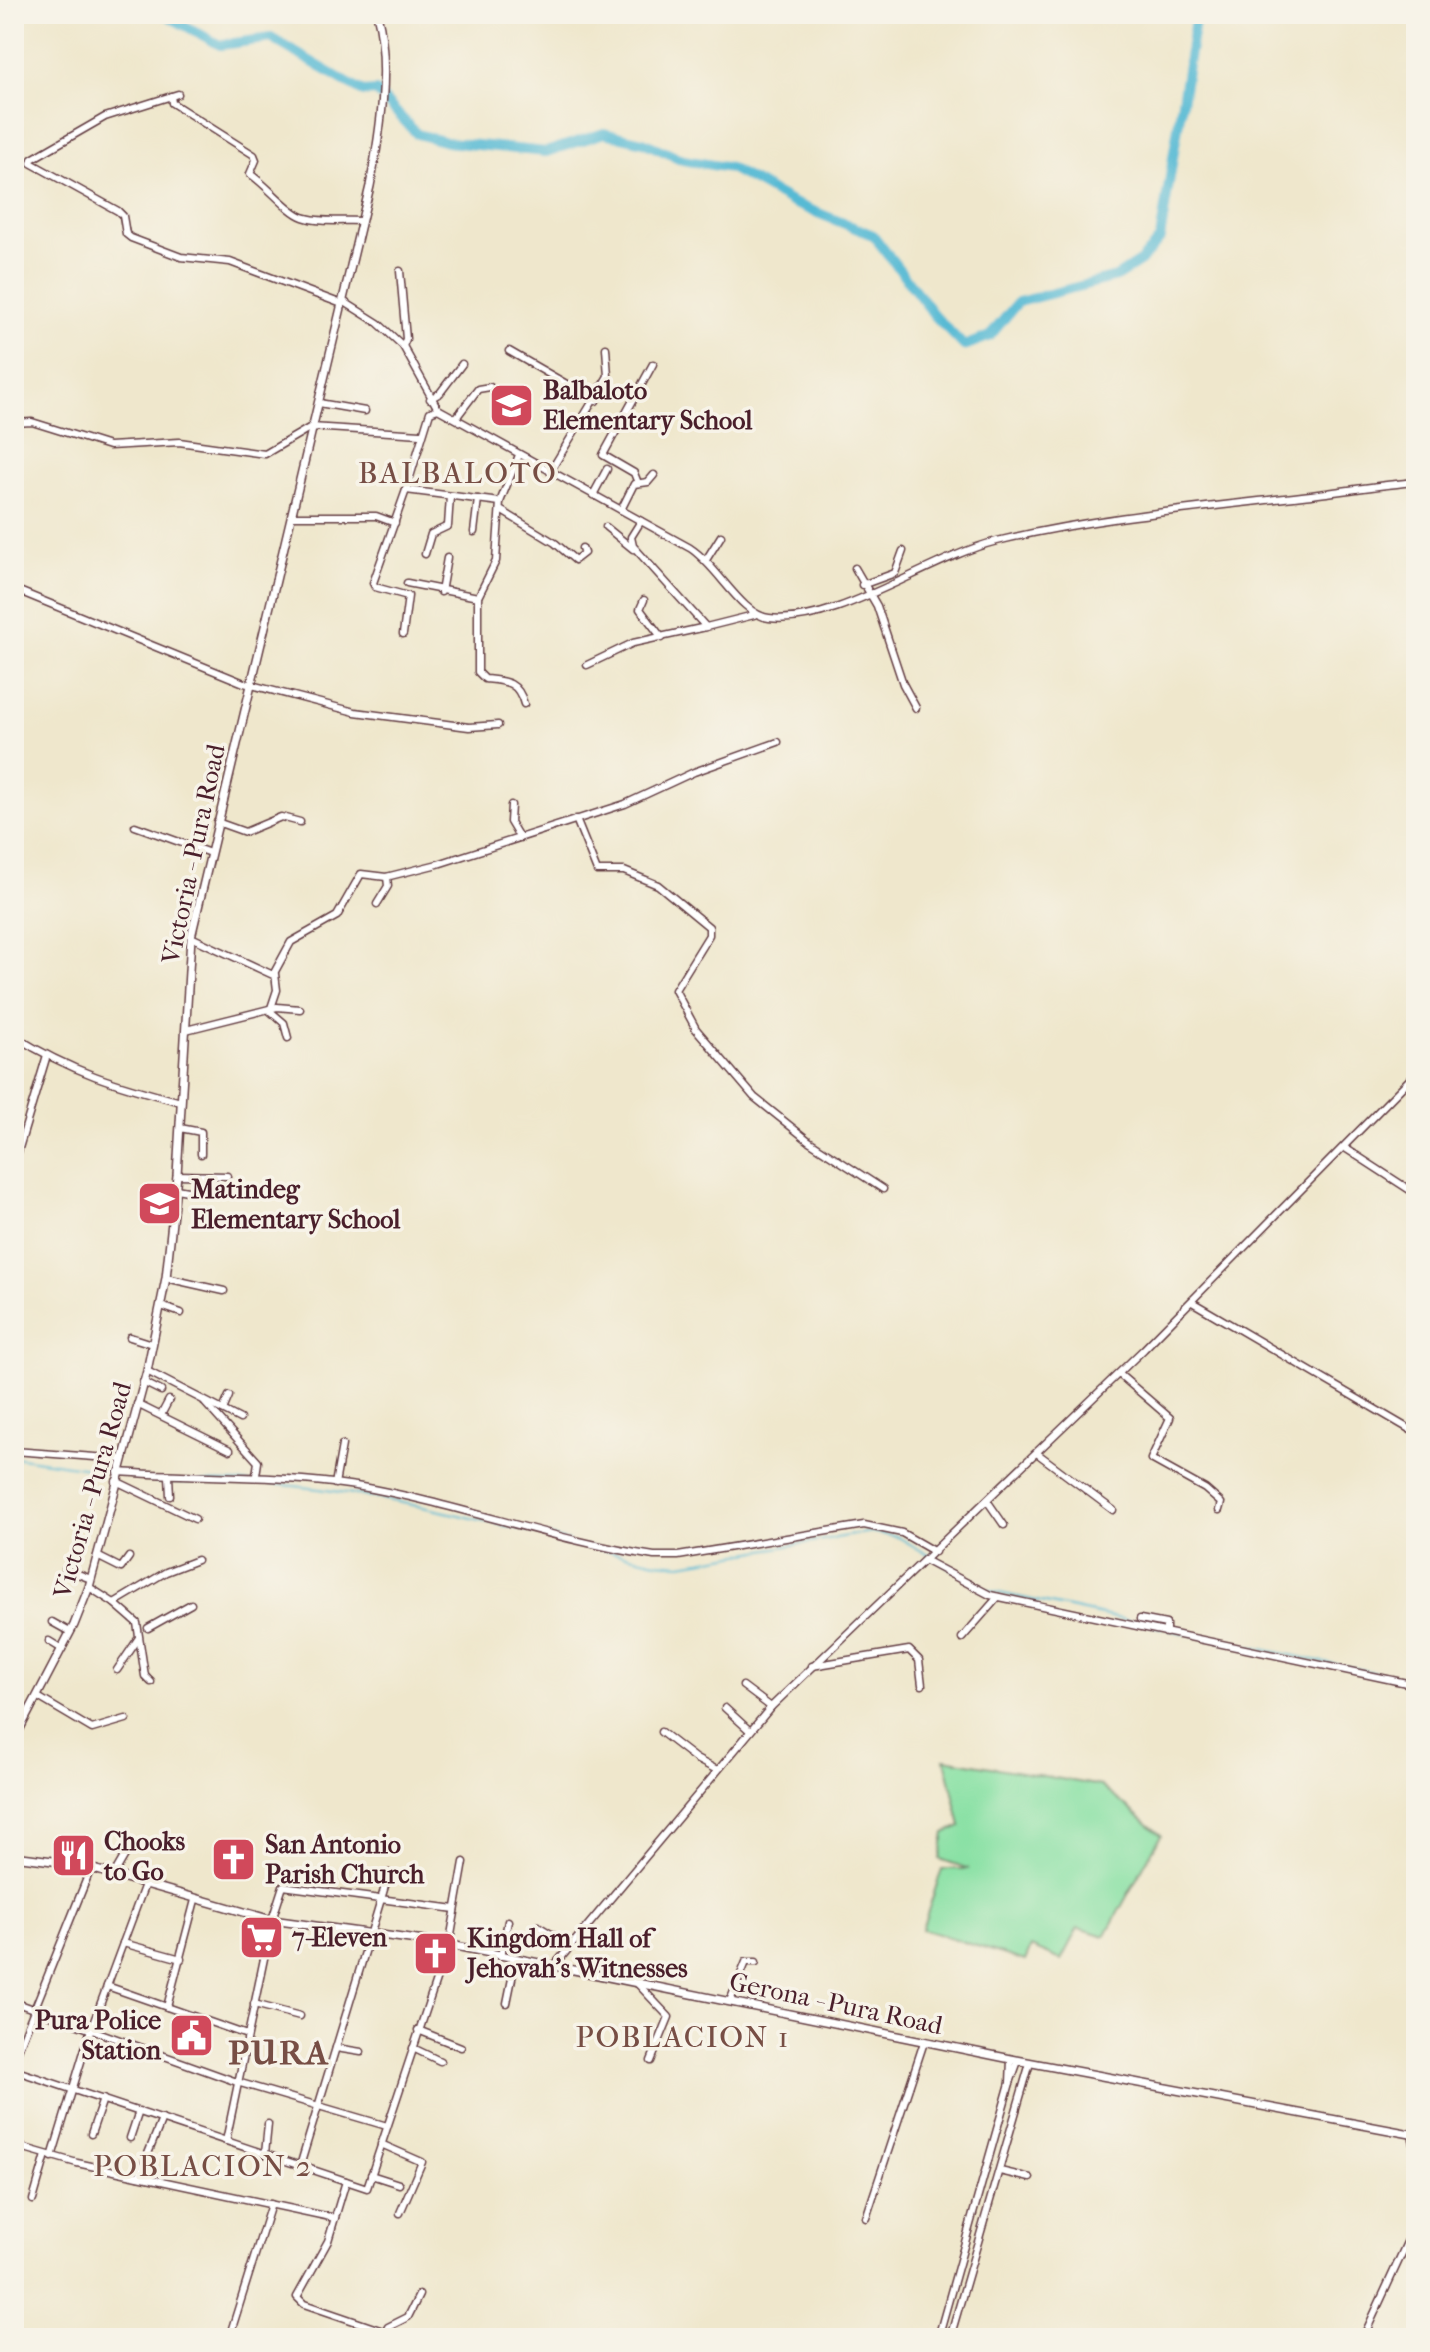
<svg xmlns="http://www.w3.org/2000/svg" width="1430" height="2352" font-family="'IM FELL French Canon',serif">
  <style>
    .green { fill: #8ae1a5; stroke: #6a8068; stroke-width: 2 }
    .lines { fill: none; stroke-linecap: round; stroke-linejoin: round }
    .stream { stroke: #56bad4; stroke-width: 2 }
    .river { stroke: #56bad4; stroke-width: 10 }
    .minor-casing { stroke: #633d43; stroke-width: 9 }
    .major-casing { stroke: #633d43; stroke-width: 10 }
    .minor { stroke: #fff; stroke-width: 6 }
    .major { stroke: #fff; stroke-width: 7 }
    .labels { text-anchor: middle; stroke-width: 7; stroke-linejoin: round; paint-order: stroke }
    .poi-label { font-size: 26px; font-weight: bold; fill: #4a1f2b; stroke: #f7f3e8; text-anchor: start }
    .street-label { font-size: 26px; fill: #4a1f2b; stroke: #f7f3e8 }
    .quarter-label { font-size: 30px; letter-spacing: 2px; fill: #774e45; stroke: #f7f3e8 }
    .district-label { font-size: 34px; font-weight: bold; letter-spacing: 2px; fill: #774e45; stroke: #f7f3e8 }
  </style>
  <rect width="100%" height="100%" fill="#f7f3e8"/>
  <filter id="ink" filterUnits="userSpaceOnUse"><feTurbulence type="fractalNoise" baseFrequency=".0125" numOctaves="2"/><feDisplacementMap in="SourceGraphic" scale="16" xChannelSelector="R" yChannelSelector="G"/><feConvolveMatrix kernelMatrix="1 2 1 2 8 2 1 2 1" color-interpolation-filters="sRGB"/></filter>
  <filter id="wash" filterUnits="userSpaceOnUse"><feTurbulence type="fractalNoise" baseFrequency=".006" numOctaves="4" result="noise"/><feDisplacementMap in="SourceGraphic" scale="32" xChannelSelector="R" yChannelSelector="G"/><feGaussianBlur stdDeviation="1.8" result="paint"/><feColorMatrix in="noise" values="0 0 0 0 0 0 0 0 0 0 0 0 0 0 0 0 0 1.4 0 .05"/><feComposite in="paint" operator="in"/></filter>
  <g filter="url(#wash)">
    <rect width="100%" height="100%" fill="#efe7cc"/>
    <polygon class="green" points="945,1759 1101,1786 1161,1835 1105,1936 1078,1928 1061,1960 1031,1947 1025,1961 922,1929 942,1869 969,1869 940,1859 945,1833 961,1826"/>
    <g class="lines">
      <g class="stream">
        <polyline points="14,1457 116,1472"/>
        <polyline points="126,1475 166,1484"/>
        <path d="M 172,1483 C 306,1474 438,1510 568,1541"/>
        <polyline points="586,1546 656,1562 681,1564 871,1532 898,1537 990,1591 1163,1628"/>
        <polyline points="1169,1630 1416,1681"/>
      </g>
      <polyline class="river" points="164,14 220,45 271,38 363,92 376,91 417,134 447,142 546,152 604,133 643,142 683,160 730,168 793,203 873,235 934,315 964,346 990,336 1018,302 1116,277 1141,261 1160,239 1196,14"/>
    </g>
  </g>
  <g filter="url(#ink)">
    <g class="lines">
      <defs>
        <g id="minor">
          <polyline points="178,94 105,117 32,159 31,163 118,211 123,216 126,234 131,238 181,257 230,262 342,304"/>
          <path d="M 171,96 L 172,103 L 254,155 L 256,160 L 250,174 C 266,184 288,212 303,217 C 319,223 344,220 361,221"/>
          <polyline points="400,271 406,339 403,346"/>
          <path d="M 343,301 L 378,323 L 403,346 L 438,409 L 690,548 C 718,566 741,615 769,618 C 837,626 928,558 997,541 C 1097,517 1200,508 1302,496 C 1340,492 1378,485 1416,482"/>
          <polyline points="509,351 596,401"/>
          <polyline points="430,399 440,393 462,364"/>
          <polyline points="319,403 365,411"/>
          <polyline points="438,409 430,412 406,490 500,502 519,455"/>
          <polyline points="456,418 478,389 490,387"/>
          <polyline points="14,423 32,422 109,446 179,442 265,454 311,427 421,434"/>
          <polyline points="550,472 608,376 606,348"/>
          <polyline points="638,483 634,473 603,455 653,364"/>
          <polyline points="593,495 607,469"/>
          <path d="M 500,502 L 496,561 L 478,597 L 478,672 L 485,679 C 505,681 518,681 524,704"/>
          <polyline points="621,510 634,484 648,482 654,475"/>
          <polyline points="502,511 555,543 575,560 584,553 582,548"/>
          <polyline points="293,516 376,516 395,523"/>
          <polyline points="641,521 631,537 633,546 706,627 754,615"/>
          <polyline points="606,527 633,549"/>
          <polyline points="474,532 478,499"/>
          <polyline points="425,554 431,534 448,526 450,496"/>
          <polyline points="706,560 721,536"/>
          <polyline points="855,568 877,606 903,684 916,708"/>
          <polyline points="407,583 478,597"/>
          <polyline points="862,585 895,573 903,551"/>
          <polyline points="14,589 244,683 355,712 469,727 498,725"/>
          <polyline points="441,592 447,558"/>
          <polyline points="644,600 640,609 662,638"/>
          <polyline points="403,634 408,596 375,587 373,583 406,490"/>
          <polyline points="587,665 633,643 706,627"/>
          <polyline points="511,805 510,822 519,837"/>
          <polyline points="576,819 597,871 624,871 658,885 709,927 709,935 675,990 696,1029 754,1097 809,1141 883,1189"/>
          <polyline points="217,822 245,832 281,817 300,822"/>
          <polyline points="135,826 210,853"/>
          <polyline points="377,904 388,886 387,877"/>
          <polyline points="191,937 273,975 291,942 337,916 361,874 386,877 438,864 625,804 694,772 778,742"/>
          <polyline points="275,974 277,990 270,1011 284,1023 288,1038"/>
          <polyline points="186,1030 277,1007 300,1009"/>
          <path d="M 14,1036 C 72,1072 116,1085 181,1102"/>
          <polyline points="180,1128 201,1132 201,1154"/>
          <polyline points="1345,1148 1416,1194"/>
          <polyline points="14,1165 47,1055"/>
          <polyline points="177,1175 227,1176"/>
          <polyline points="176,1189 205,1194"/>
          <polyline points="166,1278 224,1291"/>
          <polyline points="1192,1302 1416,1433"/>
          <polyline points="161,1306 181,1313"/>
          <polyline points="130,1337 152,1344"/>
          <polyline points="147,1371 240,1419"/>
          <polyline points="1119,1374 1170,1418 1151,1459 1205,1489 1221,1503 1219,1510"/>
          <polyline points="143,1382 161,1391"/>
          <polyline points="205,1403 258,1462 256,1475"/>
          <polyline points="137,1404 230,1450"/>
          <polyline points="223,1410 229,1396"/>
          <polyline points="161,1415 169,1400"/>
          <polyline points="14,1451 122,1459"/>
          <polyline points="1038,1454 1113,1510"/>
          <path d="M 118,1472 C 198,1478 277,1474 356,1486 C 457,1503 554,1541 654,1556 L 678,1556 L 864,1525 L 902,1533 L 935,1552"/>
          <polyline points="169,1476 170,1496"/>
          <polyline points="116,1481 195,1519"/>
          <polyline points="335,1484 342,1445"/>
          <polyline points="988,1502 1004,1525"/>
          <polyline points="97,1556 121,1568 129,1557"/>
          <polyline points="926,1561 990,1595 1416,1685"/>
          <polyline points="65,1569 91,1579"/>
          <polyline points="89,1587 114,1603 166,1572 197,1560"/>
          <polyline points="114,1603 137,1623 145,1676 151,1682"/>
          <polyline points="1140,1619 1166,1624 1166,1633"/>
          <polyline points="52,1622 70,1632"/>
          <polyline points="148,1628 191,1604"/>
          <polyline points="962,1638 998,1597"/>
          <polyline points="49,1641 62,1649"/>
          <polyline points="812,1666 909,1650 919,1660 922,1685"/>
          <polyline points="117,1670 138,1639"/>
          <polyline points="743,1686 771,1707"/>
          <polyline points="38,1697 92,1729 126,1719"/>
          <polyline points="725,1708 749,1730"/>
          <polyline points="661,1732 696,1759 717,1770"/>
          <polyline points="114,1874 128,1850"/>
          <polyline points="538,1926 571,1946"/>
          <polyline points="123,1943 181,1959"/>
          <polyline points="501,1956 508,1921"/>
          <polyline points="554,1966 771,1707 1144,1349 1416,1073"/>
          <polyline points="635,1981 669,2017 651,2061"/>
          <polyline points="107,1986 247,2035"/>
          <polyline points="730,2001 746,1962 756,1962"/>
          <polyline points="14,2002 237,2082 387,2126"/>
          <polyline points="507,2003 516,1959"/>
          <polyline points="254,2004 300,2016"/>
          <polyline points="167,2007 195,1900"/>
          <polyline points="418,2030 461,2047"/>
          <polyline points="336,2048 361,2052"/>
          <polyline points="413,2048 440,2061"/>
          <polyline points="14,2060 91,1868"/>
          <polyline points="14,2070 367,2188 451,1935 464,1862"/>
          <polyline points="1010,2083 1018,2061"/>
          <polyline points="91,2134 103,2099"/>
          <polyline points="1412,2134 1416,2153"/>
          <polyline points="130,2138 139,2111"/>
          <polyline points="226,2141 272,1920 283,1886 455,1909"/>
          <polyline points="381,2144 422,2162 400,2213"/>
          <polyline points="14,2145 77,2163 335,2218"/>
          <polyline points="265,2154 268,2124"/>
          <polyline points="52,2157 90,2032 145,1884"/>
          <polyline points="300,2166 389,1873"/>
          <polyline points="1000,2171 1030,2178"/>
          <polyline points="371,2175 399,2184"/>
          <polyline points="139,2176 162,2119"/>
          <polyline points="346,2181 328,2241 297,2297 304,2304 383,2331"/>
          <polyline points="33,2200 46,2155"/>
          <polyline points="866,2218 924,2042"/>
          <polyline points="229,2338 271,2204"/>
          <polyline points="382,2338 388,2327 408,2317 419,2295"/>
          <polyline points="938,2338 1010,2083 1011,2059"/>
          <polyline points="950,2338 1030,2063"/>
          <polyline points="1363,2338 1416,2223"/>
        </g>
        <g id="major">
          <path d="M 14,1740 L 74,1625 L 89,1587 L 147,1371 L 166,1278 L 177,1175 L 191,937 L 370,186 C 380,134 391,66 377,14"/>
          <polyline points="14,1856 76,1864 272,1920 446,1944 1011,2059 1416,2135"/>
        </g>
      </defs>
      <use href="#minor" class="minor-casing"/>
      <use href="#major" class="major-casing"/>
      <use href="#minor" class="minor"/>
      <use href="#major" class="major"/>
    </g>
  </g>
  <defs>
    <symbol id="school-square" viewBox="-11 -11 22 22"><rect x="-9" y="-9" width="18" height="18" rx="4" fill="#d1495b" stroke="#f7f3e8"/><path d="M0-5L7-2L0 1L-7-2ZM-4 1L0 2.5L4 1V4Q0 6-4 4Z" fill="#fff"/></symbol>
    <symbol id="restaurant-square" viewBox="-11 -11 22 22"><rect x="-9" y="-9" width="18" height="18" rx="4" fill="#d1495b" stroke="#f7f3e8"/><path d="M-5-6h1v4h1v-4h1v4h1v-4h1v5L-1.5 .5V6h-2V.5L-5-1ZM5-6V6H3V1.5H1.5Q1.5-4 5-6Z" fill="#fff"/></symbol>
    <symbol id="church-square" viewBox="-11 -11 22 22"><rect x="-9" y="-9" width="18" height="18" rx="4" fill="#d1495b" stroke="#f7f3e8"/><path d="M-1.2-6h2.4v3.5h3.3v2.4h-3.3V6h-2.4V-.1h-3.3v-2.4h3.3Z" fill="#fff"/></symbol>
    <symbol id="supermarket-square" viewBox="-11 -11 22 22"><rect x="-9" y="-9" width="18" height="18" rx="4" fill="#d1495b" stroke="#f7f3e8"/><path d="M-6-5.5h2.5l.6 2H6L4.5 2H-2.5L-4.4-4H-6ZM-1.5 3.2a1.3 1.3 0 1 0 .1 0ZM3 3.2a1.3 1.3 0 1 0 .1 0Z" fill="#fff"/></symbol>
    <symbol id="civic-square" viewBox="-11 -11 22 22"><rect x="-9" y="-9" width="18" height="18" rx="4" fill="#d1495b" stroke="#f7f3e8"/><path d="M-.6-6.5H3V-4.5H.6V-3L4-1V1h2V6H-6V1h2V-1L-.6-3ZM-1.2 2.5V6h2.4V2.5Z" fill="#fff"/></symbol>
  </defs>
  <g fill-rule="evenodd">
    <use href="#school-square" x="486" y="380" width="51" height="51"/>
    <use href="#school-square" x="134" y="1178" width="51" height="51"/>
    <use href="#restaurant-square" x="48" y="1830" width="51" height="51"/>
    <use href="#church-square" x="208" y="1834" width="51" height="51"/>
    <use href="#supermarket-square" x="236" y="1912" width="51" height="51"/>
    <use href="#church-square" x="410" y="1928" width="51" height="51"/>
    <use href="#civic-square" x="166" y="2010" width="51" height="51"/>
  </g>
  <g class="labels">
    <g class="poi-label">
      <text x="543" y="399">Balbaloto<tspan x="543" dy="30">Elementary School</tspan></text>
      <text x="191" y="1198">Matindeg<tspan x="191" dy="30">Elementary School</tspan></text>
      <text x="104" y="1850">Chooks<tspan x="104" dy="30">to Go</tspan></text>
      <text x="265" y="1853">San Antonio<tspan x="265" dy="30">Parish Church</tspan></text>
      <text x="292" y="1946">7-Eleven</text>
      <text x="467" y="1947">Kingdom Hall of<tspan x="467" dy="30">Jehovah's Witnesses</tspan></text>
      <text x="161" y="2029" text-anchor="end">Pura Police<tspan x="161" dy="30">Station</tspan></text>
    </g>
    <g class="street-label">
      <text transform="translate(193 854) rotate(-78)" y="9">Victoria - Pura Road</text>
      <text transform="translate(92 1490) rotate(-74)" y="9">Victoria - Pura Road</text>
      <text transform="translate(836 2003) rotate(12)" y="9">Gerona - Pura Road</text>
    </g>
    <g class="quarter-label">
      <text x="458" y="483">BALBALOTO</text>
      <text x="683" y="2047">POBLACION 1</text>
      <text x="203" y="2176">POBLACION 2</text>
    </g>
    <g class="district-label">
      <text x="279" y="2064">PURA</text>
    </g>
  </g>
  <rect width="1430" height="2352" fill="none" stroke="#f7f3e8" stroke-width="48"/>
</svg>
